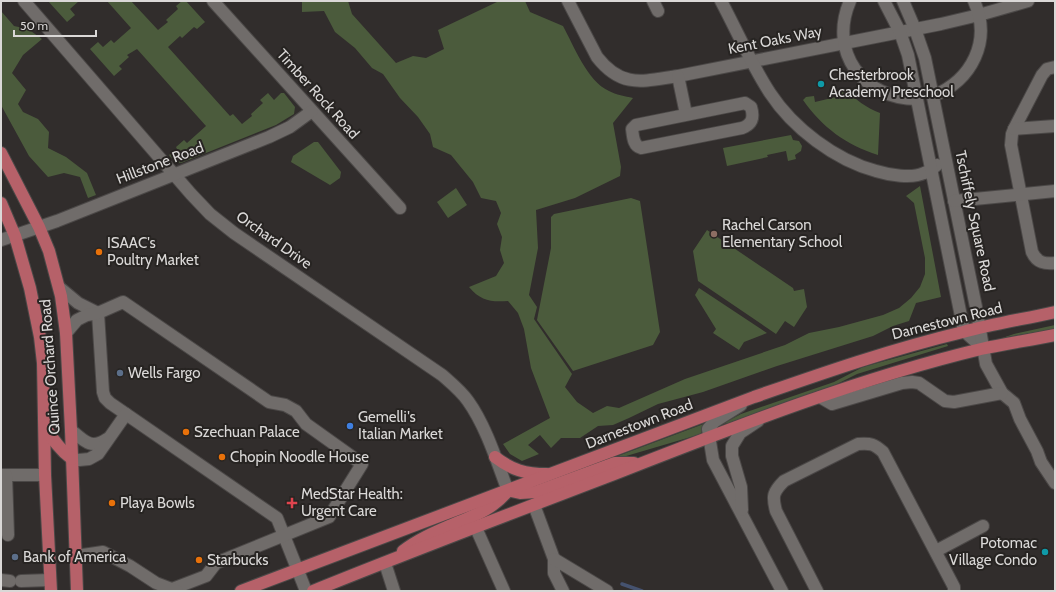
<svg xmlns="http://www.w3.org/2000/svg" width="1056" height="592" font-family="Cabin,sans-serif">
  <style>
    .green { fill: #4b5b3c }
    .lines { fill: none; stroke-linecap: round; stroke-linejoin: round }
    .stream { stroke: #45526f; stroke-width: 3.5 }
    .minor-casing { stroke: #4b4847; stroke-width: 14 }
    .major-casing { stroke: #4b4847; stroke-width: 14 }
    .minor { stroke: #706c6a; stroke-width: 12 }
    .major { stroke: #b66169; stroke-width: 12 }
    .culture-dot { fill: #0f9aa8; stroke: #272422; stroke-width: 1.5 }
    .education-dot { fill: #8d6e63; stroke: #272422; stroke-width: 1.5 }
    .food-dot { fill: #e8710a; stroke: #272422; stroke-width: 1.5 }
    .service-dot { fill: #5c6f8a; stroke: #272422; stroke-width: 1.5 }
    .shop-dot { fill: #3f7fe0; stroke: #272422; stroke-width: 1.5 }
    .health-dot { fill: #e0444e; stroke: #272422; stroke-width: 1.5 }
    .labels { text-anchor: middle; stroke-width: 4; stroke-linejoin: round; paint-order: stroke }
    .street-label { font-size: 15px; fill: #dad8d7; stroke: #272422 }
    .poi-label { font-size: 15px; fill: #dad8d7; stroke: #272422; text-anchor: start }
  </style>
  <rect width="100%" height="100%" fill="#312d2c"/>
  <g class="green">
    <polygon points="48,1 79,1 70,9 75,15 67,22"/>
    <polygon points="107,1 131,1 158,30 168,22 166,20 178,9 176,6 182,1 186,1 205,22 197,29 194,27 182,38 180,36 168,47 230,116 233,114 242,124 252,116 251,114 263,103 260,100 268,93 274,100 281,93 284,93 295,107 294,114 276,125 181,163 175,162 169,155 177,149 176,147 184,140 187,143 206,126 137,49 127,55 129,57 119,66 122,69 114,76 90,49 98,42 103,47 111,40 114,43 131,28"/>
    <path d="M 302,1 L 348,1 L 352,14 L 396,63 L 413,56 L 426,58 L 444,49 L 438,30 L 499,1 L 525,1 L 530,12 L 563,26 C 574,46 587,81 609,91 C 616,95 625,96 633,98 L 613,123 L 621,167 L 620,176 L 575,198 L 536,210 L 538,248 L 529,295 L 537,307 L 534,319 L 572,374 L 565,387 L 577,402 L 593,413 L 607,406 L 619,408 L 685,379 L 785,345 L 809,333 L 839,327 L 883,315 L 899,308 L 911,298 L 920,287 L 925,274 L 925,258 L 914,203 L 906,196 L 920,186 L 941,297 L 916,303 L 909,321 L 893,326 L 873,336 L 777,366 L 703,392 L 658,404 L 629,418 L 613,425 L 598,426 L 580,438 L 561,438 L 551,448 L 540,435 L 528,445 L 539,454 L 522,461 L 510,454 L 503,444 L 550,418 L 531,368 L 524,329 L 518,313 L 508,301 C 490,302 481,301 469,287 L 496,276 L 504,263 L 500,250 L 502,237 L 497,224 L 501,213 L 496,201 L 481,198 L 473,182 L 451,155 L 433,147 L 430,134 L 418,117 L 400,98 L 383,74 L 372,68 L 355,48 L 335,32 L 324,11 L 302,12 Z"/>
    <polygon points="1,11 14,26 28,29 42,39 23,55 12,73 26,90 18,104 23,112 38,119 49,132 48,148 66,157 87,173 96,195 88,198 80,177 64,173 48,177 29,156 1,105"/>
    <path d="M 846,89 C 855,100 867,108 880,113 L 878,155 C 846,145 822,127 803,100 L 806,97 L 814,96 L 815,102 L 840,96 L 839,91 Z"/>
    <polygon points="791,135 793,140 799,141 802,146 801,151 795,155 796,159 788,161 786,151 767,155 768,157 727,166 723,148"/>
    <polygon points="314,142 318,142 341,172 340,178 330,185 291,162 293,156"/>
    <polygon points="456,188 467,205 448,218 437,202"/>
    <polygon points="631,198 640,201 660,332 653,345 573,371 537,320 551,248 551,217 554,214"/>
    <polygon points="707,230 793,288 794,291 804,289 807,307 794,327 785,321 776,334 698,281 693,251"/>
    <polygon points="699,288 767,333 744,342 739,350 713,333 716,329 695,295"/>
    <polygon points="1055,325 1055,329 1002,338 1014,334"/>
    <polygon points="947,344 948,346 857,374 833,386 729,423 722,424 741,414 834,382 863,367"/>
    <polygon points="709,422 703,427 701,434 616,459 615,457"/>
  </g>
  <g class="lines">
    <polyline class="stream" points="622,584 642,591"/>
    <defs>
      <g id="minor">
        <path d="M 24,1 L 191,194 L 210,214 L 234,233 L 442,375 C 451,383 461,391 468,401 C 486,426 497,462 508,491"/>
        <polyline points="213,1 400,208"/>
        <path d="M 568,1 L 597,57 C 622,89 643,81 678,76 L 941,24 L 979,15 L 1028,1"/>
        <polyline points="653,1 658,11"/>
        <path d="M 721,1 C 737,31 751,64 770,93 C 793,128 835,160 876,171 C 889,175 912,179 924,173 C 929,172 933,168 937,165"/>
        <path d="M 850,1 C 828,52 863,99 917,99"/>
        <polyline points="884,1 900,32 908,55 964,331 984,349"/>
        <polyline points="903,1 915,29 925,58 976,307 986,364 1002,393 1014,403 1020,419 1037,451 1041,462 1055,483"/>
        <path d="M 1055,67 L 1047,69 L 1042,75 L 1014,129 L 1012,134 L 1011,145 L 1032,252 C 1037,263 1045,264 1055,263"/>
        <polyline points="678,76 686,114"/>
        <path d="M 933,96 C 972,80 992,41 974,1"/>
        <path d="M 745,103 L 751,107 C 754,117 753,124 742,128 L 641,148 C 633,146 633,136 632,129 L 636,125 Z"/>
        <polyline points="1014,129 1055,126"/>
        <polyline points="954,201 1055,191"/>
        <polyline points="1,240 57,221 269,137 290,127 312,111"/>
        <polyline points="60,288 78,303 98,313"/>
        <polyline points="98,313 103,392 105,398 110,403 277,518 306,591"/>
        <polyline points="66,333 77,320 87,315 98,313 123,302 269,402 285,405 296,411 306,424 362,464 329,517 216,563 206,576 172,589"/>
        <polyline points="820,397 832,404 902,383 912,382 919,383 945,401 954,402 1002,393"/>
        <polyline points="741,405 714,422 708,429 713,460 782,591"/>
        <path d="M 71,430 C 84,441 91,450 107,439"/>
        <polyline points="72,459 79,460 89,459 98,454 126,414"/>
        <polyline points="1,475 45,475"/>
        <polyline points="6,475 8,535"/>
        <polyline points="534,505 554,559 554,573 563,591"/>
        <polyline points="742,510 741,487 732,456 732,446 740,433 758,421"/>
        <polyline points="476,528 504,591"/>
        <polyline points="936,551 983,526"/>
        <polyline points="76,556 103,552 130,566 156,583 177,591"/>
        <polyline points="554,559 607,591"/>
        <polyline points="385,563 394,591"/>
        <polyline points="1,580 10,581"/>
        <polyline points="21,581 50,580"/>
        <path d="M 817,591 L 776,511 C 772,496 773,492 784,481 L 858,444 C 871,443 874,444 883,452 L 954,587 L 954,591"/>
      </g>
      <g id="major">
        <polyline points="1,153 39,227 49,251 61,296 66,333 71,430 77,591"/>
        <polyline points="1,203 15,236 30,288 40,337 43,363 45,475 51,591"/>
        <path d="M 45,427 C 53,440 60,450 72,459"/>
        <path d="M 495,457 C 512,470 525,474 547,474"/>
        <polyline points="511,491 520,493 536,492 615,463 634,463"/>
        <path d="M 403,551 C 417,540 433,533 449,526 C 472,516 489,512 506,493"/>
        <path d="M 241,591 L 754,397 C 823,373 892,349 963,332 C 993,324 1024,319 1055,312"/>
        <path d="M 313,591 C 409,552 507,515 604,478 C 727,430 852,380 981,349 C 1005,344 1030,340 1055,335"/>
      </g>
    </defs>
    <use href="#minor" class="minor-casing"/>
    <use href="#major" class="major-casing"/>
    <use href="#minor" class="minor"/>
    <use href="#major" class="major"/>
  </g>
  <g class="culture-dot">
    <circle cx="821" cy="84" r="4"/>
    <circle cx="1045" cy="552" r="4"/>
  </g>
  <circle class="education-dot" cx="714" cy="234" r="4"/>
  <g class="food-dot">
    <circle cx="99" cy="252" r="4"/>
    <circle cx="186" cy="432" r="4"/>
    <circle cx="222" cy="457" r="4"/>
    <circle cx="112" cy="503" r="4"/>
    <circle cx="199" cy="560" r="4"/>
  </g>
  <g class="service-dot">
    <circle cx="120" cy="373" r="4"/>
    <circle cx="15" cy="557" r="4"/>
  </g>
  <circle class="shop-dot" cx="350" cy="426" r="4"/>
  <path class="health-dot" d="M290 497h4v4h4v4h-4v4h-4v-4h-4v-4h4z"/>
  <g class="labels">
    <g class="street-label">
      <text transform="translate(775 40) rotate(-11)" y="5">Kent Oaks Way</text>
      <text transform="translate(318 94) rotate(48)" y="5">Timber Rock Road</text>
      <text transform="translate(160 163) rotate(-21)" y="5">Hillstone Road</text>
      <text transform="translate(975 221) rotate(78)" y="5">Tschiffely Square Road</text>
      <text transform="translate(274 240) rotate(35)" y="5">Orchard Drive</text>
      <text transform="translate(947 321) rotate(-14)" y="5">Darnestown Road</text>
      <text transform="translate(50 367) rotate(-94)" y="5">Quince Orchard Road</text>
      <text transform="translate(639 424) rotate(-21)" y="5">Darnestown Road</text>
    </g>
    <g class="poi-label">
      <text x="829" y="80">Chesterbrook<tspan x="829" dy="17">Academy Preschool</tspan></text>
      <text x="722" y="230">Rachel Carson<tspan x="722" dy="17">Elementary School</tspan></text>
      <text x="107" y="248">ISAAC's<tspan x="107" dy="17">Poultry Market</tspan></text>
      <text x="128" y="378">Wells Fargo</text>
      <text x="358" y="422">Gemelli's<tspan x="358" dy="17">Italian Market</tspan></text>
      <text x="194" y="437">Szechuan Palace</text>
      <text x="230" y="462">Chopin Noodle House</text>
      <text x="301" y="499">MedStar Health:<tspan x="301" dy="17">Urgent Care</tspan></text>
      <text x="120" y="508">Playa Bowls</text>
      <text x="1037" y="548" text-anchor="end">Potomac<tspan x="1037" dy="17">Village Condo</tspan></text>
      <text x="23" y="562">Bank of America</text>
      <text x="207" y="565">Starbucks</text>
    </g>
  </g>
  <rect width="1056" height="592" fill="none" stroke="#dad8d7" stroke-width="4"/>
  <path d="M14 30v6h82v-6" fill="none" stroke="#dad8d7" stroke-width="2"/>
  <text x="20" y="30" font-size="12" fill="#dad8d7" stroke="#272422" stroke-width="3" paint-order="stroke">50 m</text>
</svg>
